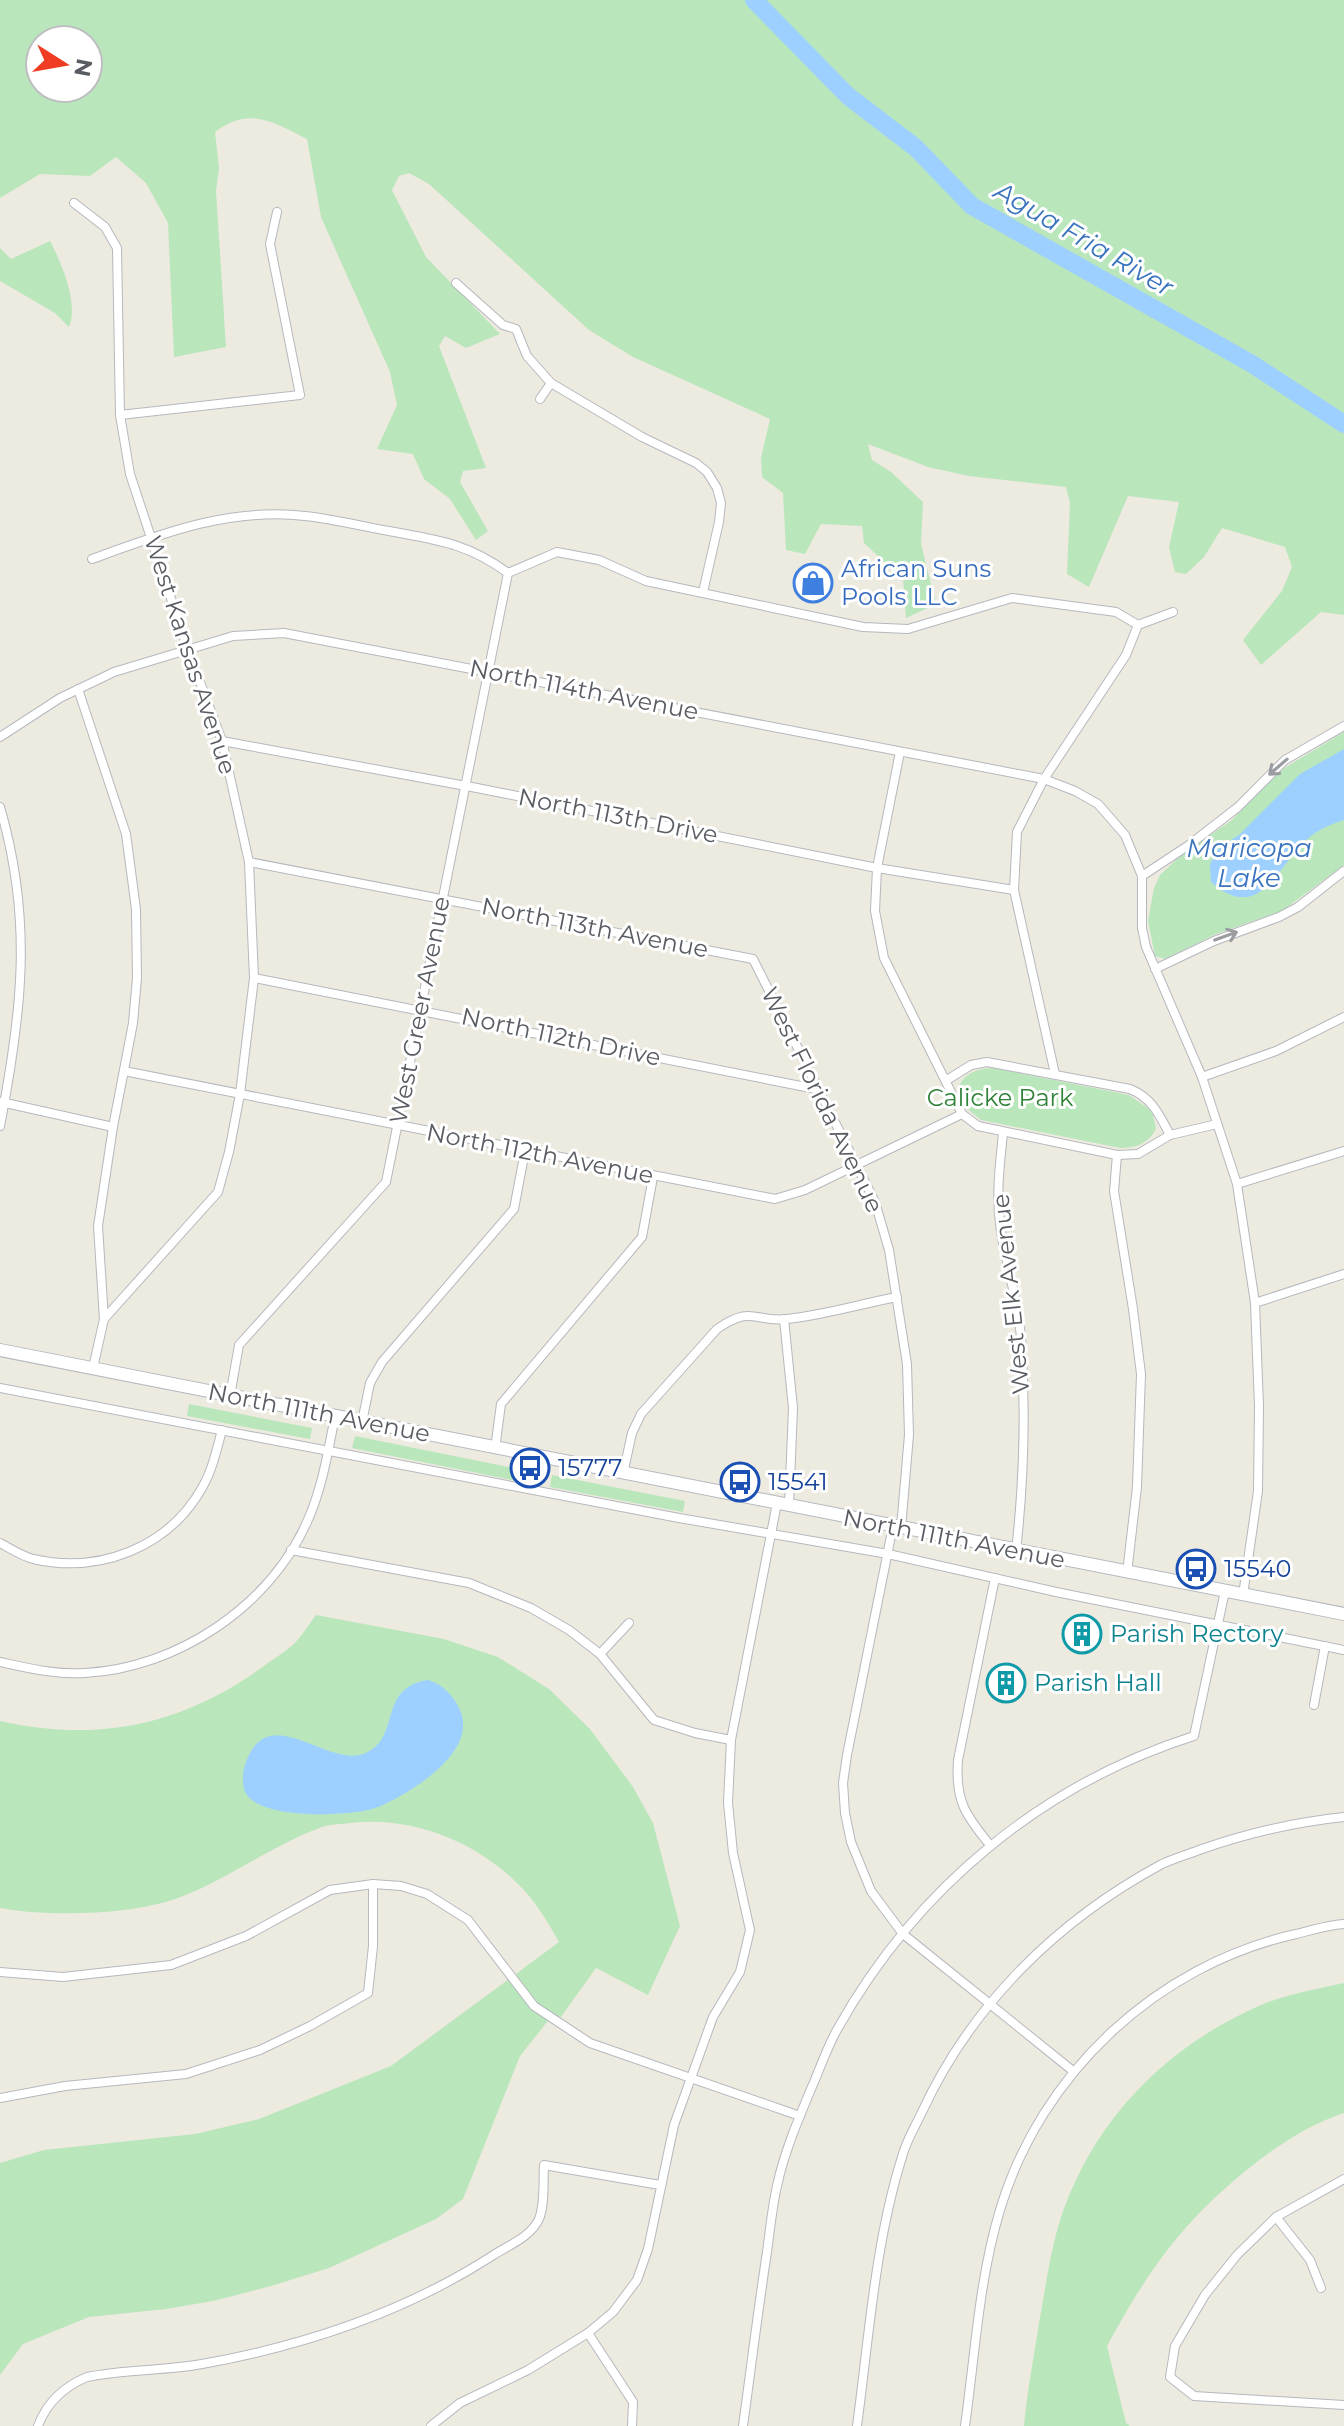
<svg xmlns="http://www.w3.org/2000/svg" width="1344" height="2426" font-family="Montserrat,sans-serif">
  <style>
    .green { fill: #bae6bc; fill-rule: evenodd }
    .water { fill: #9dd0ff }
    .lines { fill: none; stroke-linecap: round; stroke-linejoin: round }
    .river { stroke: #9dd0ff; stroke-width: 18 }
    .street-casing { stroke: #b6b8be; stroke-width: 10 }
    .secondary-casing { stroke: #b6b9c0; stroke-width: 14 }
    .street { stroke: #fff; stroke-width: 8 }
    .secondary { stroke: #fff; stroke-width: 12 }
    .oneway { stroke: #9b9da1 }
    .labels { text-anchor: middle; stroke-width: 6; stroke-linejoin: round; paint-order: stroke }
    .shop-label { font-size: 24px; fill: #366cbe; stroke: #fff; text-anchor: start }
    .street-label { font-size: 24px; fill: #595c62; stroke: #fff }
    .park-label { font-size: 24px; fill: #2f8237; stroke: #fff }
    .transit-label { font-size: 24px; fill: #164399; stroke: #fff; text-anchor: start }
    .culture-label { font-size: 24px; fill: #0d838f; stroke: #fff; text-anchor: start }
    .water-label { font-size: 26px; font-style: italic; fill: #3a74be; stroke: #fff }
  </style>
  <rect width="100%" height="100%" fill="#edeae0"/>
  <g class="green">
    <path d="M 0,0 L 1344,0 L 1344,615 L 1321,612 L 1261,665 L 1243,640 L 1282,591 L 1292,567 L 1285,547 L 1222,528 L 1204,557 L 1186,574 L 1175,572 L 1169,547 L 1179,502 L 1128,496 L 1089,587 L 1067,574 L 1070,503 L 1066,487 L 969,476 L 928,467 L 868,444 L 872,460 L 891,472 L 923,502 L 921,544 L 936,604 L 906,618 L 903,579 L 864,543 L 862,526 L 821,524 L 805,554 L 786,550 L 783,493 L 762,477 L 761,458 L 770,419 L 633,357 L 589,330 L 429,184 L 409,173 L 399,176 L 392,190 L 426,257 L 500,334 L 466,348 L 445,336 L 439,346 L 486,468 L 463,471 L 460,482 L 488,531 L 476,540 L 450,499 L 424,479 L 413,454 L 377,449 L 397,405 L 390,372 L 321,217 L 307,139 C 274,122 249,106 215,132 L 219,168 L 216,191 L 226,347 L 174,357 L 168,223 L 146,183 L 116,157 L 90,176 L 40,174 L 0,198 ZM 40,40 L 88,40 L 88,88 L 40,88 Z"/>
    <path d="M 50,241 C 61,262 79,303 69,327 L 55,313 L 0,281 L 0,248 L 11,259 Z"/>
    <polygon points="1344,732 1344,865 1282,911 1216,934 1165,959 1155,956 1148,921 1154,888 1160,875 1181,855 1232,820 1276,773"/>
    <path d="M 994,1068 L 1129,1095 L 1152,1111 L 1156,1128 C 1150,1143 1136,1148 1120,1148 L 981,1120 L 966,1108 L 958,1089 C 964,1072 977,1069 994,1068 Z"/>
    <polygon points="189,1404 312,1428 310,1439 187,1416"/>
    <polygon points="355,1436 539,1473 537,1485 352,1448"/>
    <polygon points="552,1475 685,1501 683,1512 550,1487"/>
    <path d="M 316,1615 L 444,1639 L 498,1657 L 549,1689 L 590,1729 L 633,1787 L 653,1823 L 680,1926 L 648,1995 L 596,1968 L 558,2021 L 551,2017 L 520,2056 L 463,2199 L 436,2219 L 329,2268 L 271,2286 L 213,2301 L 166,2309 L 89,2317 L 23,2344 L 0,2375 L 0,2163 L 44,2150 L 195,2134 L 259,2119 L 391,2066 L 559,1942 C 547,1921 535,1900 517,1883 C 474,1841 412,1816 351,1823 C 342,1824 331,1824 322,1827 C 270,1846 226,1881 175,1899 C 129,1915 47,1917 0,1908 L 0,1721 C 98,1743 183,1725 264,1666 C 273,1659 285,1652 294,1644 C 302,1636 309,1624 316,1615 Z"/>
    <path d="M 1344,1983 L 1344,2113 C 1308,2125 1278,2145 1248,2169 C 1182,2222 1147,2272 1107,2346 L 1126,2423 L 1130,2426 L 1024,2426 C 1027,2391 1034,2357 1039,2323 C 1045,2292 1049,2258 1058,2227 C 1089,2124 1164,2047 1261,2005 C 1288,1994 1316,1989 1344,1983 Z"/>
  </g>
  <g class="water">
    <path d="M 1344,749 L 1344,820 C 1332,824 1321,828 1311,836 C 1277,864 1261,926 1211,882 L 1210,864 L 1218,849 L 1240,834 L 1300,774 Z"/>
    <path d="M 428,1680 C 442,1684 453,1695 459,1708 C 480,1749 416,1789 385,1804 C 370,1812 349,1813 332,1814 C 311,1815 251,1814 244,1789 C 241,1777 244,1764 250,1753 C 275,1706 330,1769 366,1753 C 402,1736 377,1688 428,1680 Z"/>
  </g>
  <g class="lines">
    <polyline class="river" points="754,0 848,96 916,148 972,206 1252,364 1344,424"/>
    <defs>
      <g id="street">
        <polyline points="74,203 105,227 117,248 120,415 130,474 188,650 222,741 249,862 254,978 240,1094 229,1152 218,1192 104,1319 93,1368"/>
        <polyline points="456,283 503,325 516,329 527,356 551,383 642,437 696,463 707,472 717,488 721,503 719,522 703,592"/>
        <polyline points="540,399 551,383"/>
        <polyline points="120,415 300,395 270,244 277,212"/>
        <path d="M 92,559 C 161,534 230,507 305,516 C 333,519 361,526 389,531 C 437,540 467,543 508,573"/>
        <polyline points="508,573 557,552 599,560 646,581 863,627 908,629 1012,598 1116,612 1138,625 1173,612"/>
        <polyline points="78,689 126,834 136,909 137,978 133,1023 113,1127 98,1226 104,1319"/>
        <polyline points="0,737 60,698 114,672 233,636 284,633 1044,779 1075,791 1098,804 1125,835 1142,876 1142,928 1146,947 1202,1077 1237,1184 1255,1303 1259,1406 1258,1491 1243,1595"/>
        <polyline points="222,741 477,788 877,868 1014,890"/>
        <polyline points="900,752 877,868 875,911 884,958 962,1114 978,1126 1117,1155 1138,1154 1170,1135 1217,1124"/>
        <path d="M 0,807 C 33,920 22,1012 0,1126"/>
        <polyline points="249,862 753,959 875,1202 889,1250 907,1364 909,1435 901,1528"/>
        <polyline points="1142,876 1189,845 1238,807 1285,760 1344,726"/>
        <polyline points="1155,969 1214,941 1279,917 1298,907 1344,871"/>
        <polyline points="254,978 821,1090"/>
        <polyline points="124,1071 775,1199 805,1190 962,1114"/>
        <polyline points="1055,1074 1014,890 1017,832 1044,779 1126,655 1138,625"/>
        <polyline points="1202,1077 1276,1051 1344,1017"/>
        <path d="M 947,1080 L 971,1065 L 987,1062 L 1130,1089 C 1152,1098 1159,1114 1170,1135"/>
        <polyline points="1,1102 113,1127"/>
        <path d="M 1003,1133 C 1000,1163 996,1194 1000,1224 C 1005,1262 1018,1299 1021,1338 C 1026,1410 1024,1480 1016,1551"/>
        <polyline points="1117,1155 1114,1191 1133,1309 1141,1374 1137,1487 1127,1573"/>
        <polyline points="1237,1184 1344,1151"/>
        <polyline points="1255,1303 1344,1274"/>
        <polyline points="784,1319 793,1408 789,1506"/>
        <polyline points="0,1388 679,1518 888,1554 1056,1592 1344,1650"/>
        <polyline points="230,1396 239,1345 386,1182 508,573"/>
        <polyline points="362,1422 370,1383 382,1362 514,1209 525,1151"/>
        <polyline points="495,1449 501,1404 642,1237 653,1177"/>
        <path d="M 623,1474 L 632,1433 L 641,1414 L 717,1329 C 753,1304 754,1323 787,1319 C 824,1315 860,1304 897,1297"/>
        <polyline points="893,1526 847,1755 843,1783 845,1813 851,1842 871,1891 903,1934 1073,2071"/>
        <path d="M 0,1543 C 11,1549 22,1556 33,1559 C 99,1574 168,1548 202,1488 C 212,1471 217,1449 222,1430"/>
        <polyline points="291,1550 469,1583 531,1608 569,1630 600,1654 654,1720 695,1733 731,1740"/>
        <polyline points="600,1654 629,1623"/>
        <path d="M 0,1662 C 28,1668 56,1675 85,1673 C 177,1668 269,1607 307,1522 C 322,1489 328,1452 335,1416"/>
        <polyline points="1314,1705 1325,1646"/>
        <path d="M 990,1845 C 965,1815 955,1800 958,1760 L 995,1578"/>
        <polyline points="0,1972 63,1977 171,1965 246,1936 330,1890 373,1884 401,1886 427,1894 468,1920 534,2006 590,2043 800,2116"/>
        <polyline points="0,2098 65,2086 186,2074 260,2050 310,2026 368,1993 373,1946 373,1884"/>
        <polyline points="1344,2179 1276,2217 1237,2255 1205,2295 1175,2346 1170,2377 1194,2396 1344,2405"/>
        <polyline points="1276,2217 1310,2260 1321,2288"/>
        <polyline points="588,2333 633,2402 632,2426"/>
        <path d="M 38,2426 C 47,2402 63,2387 87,2377 C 125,2369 164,2371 202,2364 C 302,2346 405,2312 492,2256 C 507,2246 531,2237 539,2219 C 545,2205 543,2181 544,2165 L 660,2185"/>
        <polyline points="431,2426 460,2403 528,2370 588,2333 613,2312 637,2280 648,2249 674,2125 713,2017 740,1972 750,1930 733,1853 728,1803 731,1740 777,1503"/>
        <path d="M 743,2426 C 751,2368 758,2310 767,2252 C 770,2230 772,2208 777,2186 C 784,2153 798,2120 811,2089 C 820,2069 827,2047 838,2028 C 916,1889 1042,1784 1194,1736 L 1225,1591"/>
        <path d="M 857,2426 C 869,2337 875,2243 902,2157 C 906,2141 915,2127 922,2112 C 972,2004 1058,1920 1162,1864 C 1175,1858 1189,1854 1202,1849 C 1248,1833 1296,1822 1344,1817"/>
        <path d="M 965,2426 C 975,2355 979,2279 1000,2210 C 1041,2073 1157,1965 1296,1934 C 1312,1930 1328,1925 1344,1924"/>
      </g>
      <polyline id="secondary" points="0,1350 1344,1614"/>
    </defs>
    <use href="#street" class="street-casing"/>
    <use href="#secondary" class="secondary-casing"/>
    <use href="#street" class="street"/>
    <use href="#secondary" class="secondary"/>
  </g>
  <defs><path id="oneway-shaft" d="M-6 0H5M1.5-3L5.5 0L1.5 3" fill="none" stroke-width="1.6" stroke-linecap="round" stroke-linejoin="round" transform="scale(2)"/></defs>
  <g class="oneway">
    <use href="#oneway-shaft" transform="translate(1278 767) rotate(139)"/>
    <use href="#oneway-shaft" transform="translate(1226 936) rotate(-20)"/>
  </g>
  <defs>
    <symbol id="shop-ring" viewBox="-11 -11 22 22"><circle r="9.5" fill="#fff" stroke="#3f7fe0" stroke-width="1.5"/><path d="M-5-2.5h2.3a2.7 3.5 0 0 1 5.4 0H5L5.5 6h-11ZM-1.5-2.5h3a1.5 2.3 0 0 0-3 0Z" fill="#3f7fe0"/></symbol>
    <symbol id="bus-ring" viewBox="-11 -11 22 22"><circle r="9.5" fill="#fff" stroke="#1a4fb4" stroke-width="1.5"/><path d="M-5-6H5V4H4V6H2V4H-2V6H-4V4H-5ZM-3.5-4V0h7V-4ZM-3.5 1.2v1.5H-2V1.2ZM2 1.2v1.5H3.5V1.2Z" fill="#1a4fb4"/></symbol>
    <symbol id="building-ring" viewBox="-11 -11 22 22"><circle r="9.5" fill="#fff" stroke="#0f9aa8" stroke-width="1.5"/><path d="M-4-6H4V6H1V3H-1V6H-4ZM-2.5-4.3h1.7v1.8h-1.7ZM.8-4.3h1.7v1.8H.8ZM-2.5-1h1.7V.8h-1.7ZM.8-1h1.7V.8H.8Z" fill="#0f9aa8"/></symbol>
  </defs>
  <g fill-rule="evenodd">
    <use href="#shop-ring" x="791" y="561" width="44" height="44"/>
    <use href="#bus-ring" x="508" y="1446" width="44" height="44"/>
    <use href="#bus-ring" x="718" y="1460" width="44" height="44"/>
    <use href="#bus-ring" x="1174" y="1547" width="44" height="44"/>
    <use href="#building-ring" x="1060" y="1612" width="44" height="44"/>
    <use href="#building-ring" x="984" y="1661" width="44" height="44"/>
  </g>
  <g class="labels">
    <g class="shop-label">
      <text x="841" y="577">African Suns<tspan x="841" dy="28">Pools LLC</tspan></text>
    </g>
    <g class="street-label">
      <text transform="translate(190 655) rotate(72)" y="8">West Kansas Avenue</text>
      <text transform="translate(584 690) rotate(11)" y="8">North 114th Avenue</text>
      <text transform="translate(618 816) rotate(11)" y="8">North 113th Drive</text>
      <text transform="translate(595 928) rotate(11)" y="8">North 113th Avenue</text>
      <text transform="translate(420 1010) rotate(-79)" y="8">West Greer Avenue</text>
      <text transform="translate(561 1037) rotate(12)" y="8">North 112th Drive</text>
      <text transform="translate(822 1100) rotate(64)" y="8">West Florida Avenue</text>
      <text transform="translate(540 1154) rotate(11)" y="8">North 112th Avenue</text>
      <text transform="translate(1011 1294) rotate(-96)" y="8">West Elk Avenue</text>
      <text transform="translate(319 1413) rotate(11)" y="8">North 111th Avenue</text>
      <text transform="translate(954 1539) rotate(11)" y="8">North 111th Avenue</text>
    </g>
    <g class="park-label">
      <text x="1000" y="1106">Calicke Park</text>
    </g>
    <g class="transit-label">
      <text x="558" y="1476">15777</text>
      <text x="768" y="1490">15541</text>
      <text x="1224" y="1577">15540</text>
    </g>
    <g class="culture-label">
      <text x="1110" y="1642">Parish Rectory</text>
      <text x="1034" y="1691">Parish Hall</text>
    </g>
    <g class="water-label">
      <text transform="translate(1084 239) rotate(30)" y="9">Agua Fria River</text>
      <text x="1249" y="857">Maricopa<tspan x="1249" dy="30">Lake</tspan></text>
    </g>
  </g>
  <g transform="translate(64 64) rotate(101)"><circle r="38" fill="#ffffff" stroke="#bdbec0" stroke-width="2"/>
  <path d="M0-6L14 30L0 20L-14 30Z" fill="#f03c22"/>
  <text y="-12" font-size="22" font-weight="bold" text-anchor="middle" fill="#595c62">N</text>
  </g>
</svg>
